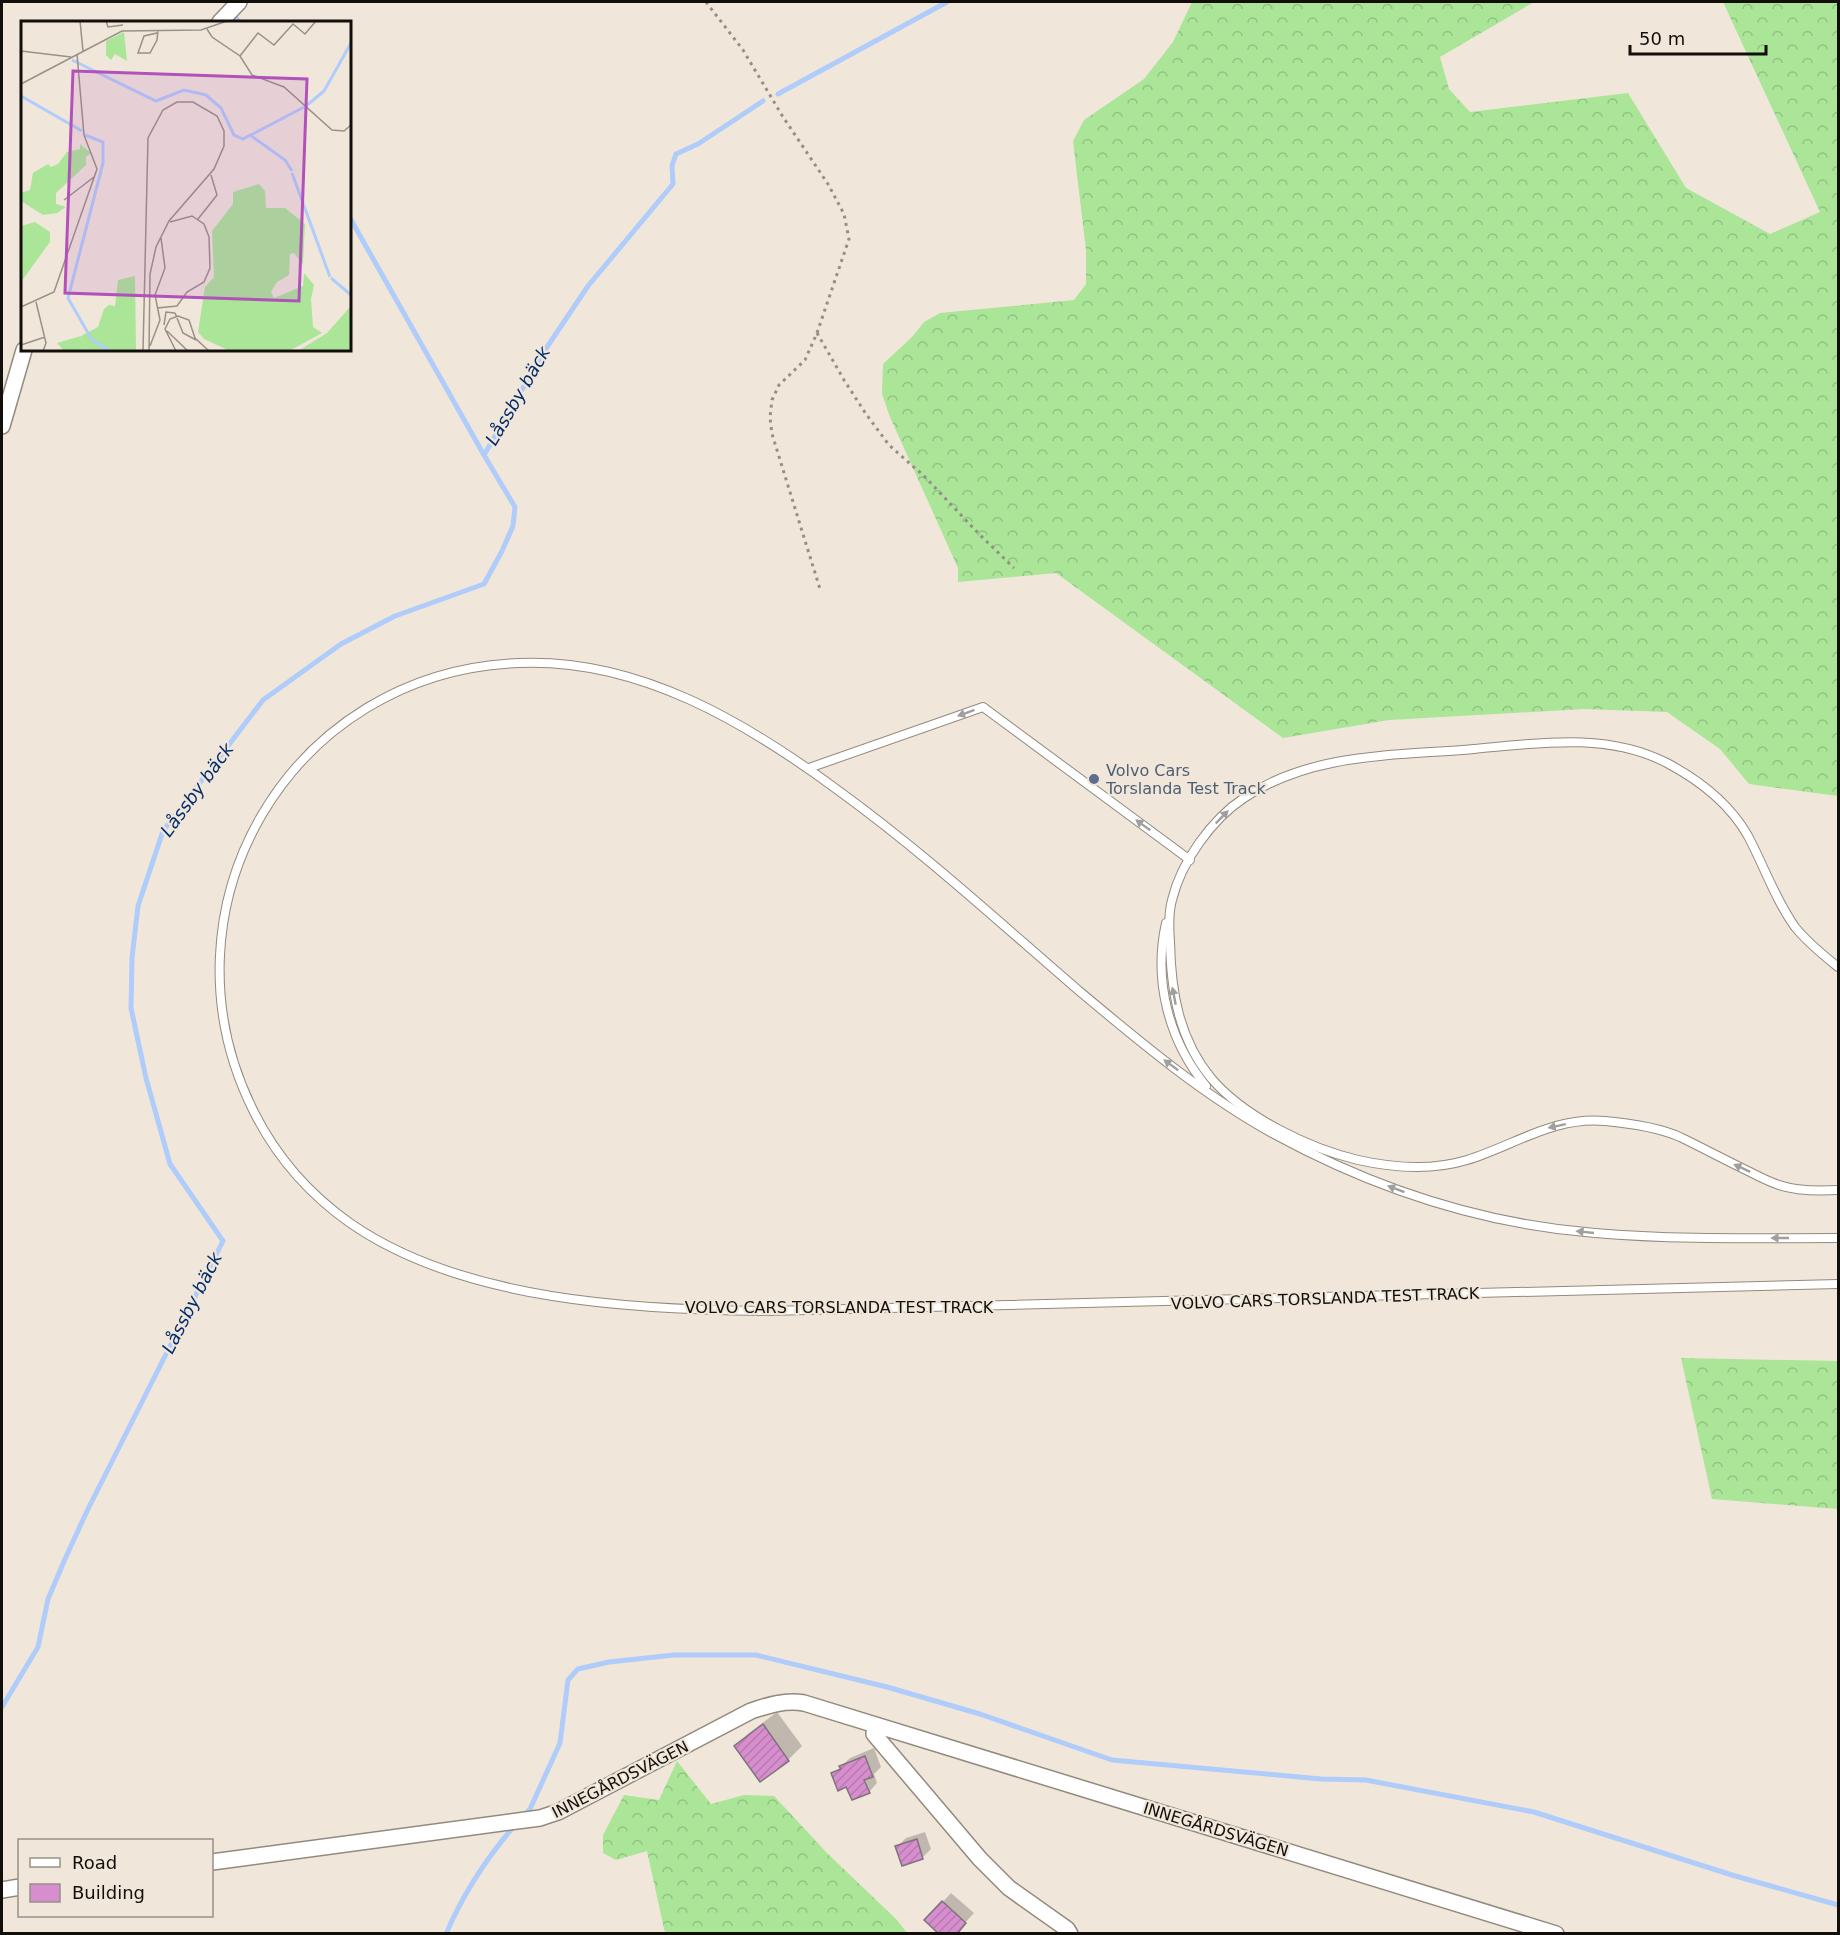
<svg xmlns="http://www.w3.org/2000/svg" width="1840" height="1935" font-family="'DejaVu Sans',sans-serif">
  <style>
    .forest { fill: url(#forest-crowns) }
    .shadow { fill: #0003 }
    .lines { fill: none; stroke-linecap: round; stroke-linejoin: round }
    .stream { stroke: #afccfb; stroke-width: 5 }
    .building { fill: url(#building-hatch); stroke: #7e737c; stroke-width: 1.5 }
    .lane-casing { stroke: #928a7e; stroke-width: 10 }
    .street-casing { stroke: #928a7e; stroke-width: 18 }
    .path { stroke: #968f86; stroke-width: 3; stroke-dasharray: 3 4.5; stroke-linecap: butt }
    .lane { stroke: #fff; stroke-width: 8 }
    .street { stroke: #fff; stroke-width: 15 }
    .oneway { fill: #a09f9d }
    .service-dot { fill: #5c6f8a; stroke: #f0e7da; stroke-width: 2 }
    .labels { text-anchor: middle; stroke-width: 4.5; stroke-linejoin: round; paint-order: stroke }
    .service-label { font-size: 16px; fill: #4e5e75; stroke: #f0e7da; text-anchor: start }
    .street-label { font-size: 16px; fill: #120f0b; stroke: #f0e7da }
    .water-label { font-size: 18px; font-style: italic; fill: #032c6d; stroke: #f0e7da }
    .inset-river { fill: none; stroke: #afccfb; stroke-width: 3 }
    .inset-road { fill: none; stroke: #979187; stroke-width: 1.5 }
    .view { fill: #b251b9; fill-opacity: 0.15; stroke: #b251b9; stroke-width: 3 }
    .inset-edge { fill: none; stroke: #120f0b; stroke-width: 3 }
  </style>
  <defs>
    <pattern id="forest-crowns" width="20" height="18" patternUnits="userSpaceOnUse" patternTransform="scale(1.5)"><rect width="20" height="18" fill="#aae598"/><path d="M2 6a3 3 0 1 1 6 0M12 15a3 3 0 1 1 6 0" fill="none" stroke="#91c382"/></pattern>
    <pattern id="building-hatch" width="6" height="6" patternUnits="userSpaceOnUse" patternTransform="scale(1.5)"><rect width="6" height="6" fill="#d78ece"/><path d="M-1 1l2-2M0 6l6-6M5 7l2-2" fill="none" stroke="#b879b0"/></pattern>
  </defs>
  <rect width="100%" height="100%" fill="#f0e7da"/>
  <g class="forest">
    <polygon points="1192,2 1534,2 1440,57 1449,89 1470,112 1628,93 1686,188 1770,234 1820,212 1723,2 1838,2 1838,796 1749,784 1720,749 1667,712 1584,709 1389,720 1283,738 1056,573 958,582 958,568 890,417 882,394 883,364 912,337 924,322 940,313 1074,300 1086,284 1086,250 1073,141 1084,120 1144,79 1173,42"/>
    <polygon points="1681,1358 1838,1361 1838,1509 1712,1499"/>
    <polygon points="677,1761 711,1804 744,1795 774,1796 827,1853 897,1920 907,1933 665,1933 647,1851 616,1860 603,1853 603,1835 624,1795 659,1800"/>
  </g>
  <g class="shadow">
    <polygon points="777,1712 802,1746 788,1760 760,1780 736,1746 749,1733"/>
    <polygon points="874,1748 881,1767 874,1774 877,1783 869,1792 847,1785 833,1774 850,1758"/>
    <polygon points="925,1832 931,1849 922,1858 897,1847 906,1838"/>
    <polygon points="951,1893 974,1913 962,1926 926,1920"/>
  </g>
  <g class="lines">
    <g class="stream">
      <polyline points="236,18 239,22"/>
      <polyline points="778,94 947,2"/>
      <polyline points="350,218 484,455"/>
      <polyline points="2,1707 38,1647 48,1599 65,1559 87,1511 223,1241 170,1164 146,1078 131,1008 132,958 138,906 163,831 263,700 341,644 395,616 484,584 502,551 513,526 515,507 484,455 545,350 588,286 673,184 672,166 676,154 698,144 763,101"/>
      <polyline points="523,1817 530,1809 560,1743 568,1680 578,1669 609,1662 674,1655 756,1655 887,1687 980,1714 1112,1760 1321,1779 1366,1780 1534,1812 1732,1875 1838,1905"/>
      <path d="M 446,1934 C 463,1894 488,1856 516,1824"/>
    </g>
  </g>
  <g class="building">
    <polygon points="763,1724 789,1761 760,1782 734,1746"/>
    <polygon points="865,1756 873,1777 864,1780 870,1793 852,1800 846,1787 838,1791 831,1773 841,1769 839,1766"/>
    <polygon points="917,1839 923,1859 902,1866 895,1846"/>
    <polygon points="942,1901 966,1923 957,1934 939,1934 924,1920"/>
  </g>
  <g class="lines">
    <defs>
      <g id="lane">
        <polyline points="809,768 983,707 1190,860"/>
        <path d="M 1166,923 C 1153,981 1169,1041 1206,1086"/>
        <path d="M 1838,967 C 1823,955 1807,942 1795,927 C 1775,899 1764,866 1748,836 C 1730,804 1699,780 1667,763 C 1607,732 1538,743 1474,749 C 1396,756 1312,752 1244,798 C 1212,819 1181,862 1172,900 C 1168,914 1169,929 1170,942 C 1171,992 1179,1039 1211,1078 C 1244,1117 1308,1148 1358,1160 C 1394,1168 1431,1171 1467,1160 C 1513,1146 1554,1116 1605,1121 C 1627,1123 1660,1128 1680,1137 C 1703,1148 1725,1160 1748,1171 C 1758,1176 1769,1182 1779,1185 C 1797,1191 1820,1191 1838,1190"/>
        <path d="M 1838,1238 C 1757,1238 1676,1240 1595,1233 C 1482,1224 1373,1188 1274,1134 C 1203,1095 1140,1042 1078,990 C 999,922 923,852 839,791 C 746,722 638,658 519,663 C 291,671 151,908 254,1112 C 276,1156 309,1194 350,1223 C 462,1301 635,1310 768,1311 L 1838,1284"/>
      </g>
      <g id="street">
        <polyline points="220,22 239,2"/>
        <polyline points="2,426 24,350"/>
        <polyline points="875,1726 874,1734 980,1859 1009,1888 1067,1929 1070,1934"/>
        <path d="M 212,1862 L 540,1818 L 558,1812 L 751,1711 C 769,1705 785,1700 804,1703 L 1556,1934"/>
        <polyline points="2,1890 20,1887"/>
      </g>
    </defs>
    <use href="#lane" class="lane-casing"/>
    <use href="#street" class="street-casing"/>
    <g class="path">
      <polyline points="706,2 743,50 783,117 828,184 844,214 849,239 817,333 805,360 779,385 772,400 770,417 772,434 820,589"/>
      <polyline points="817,333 844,380 866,414 889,445 924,476 978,533 1014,568"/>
    </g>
    <use href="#lane" class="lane"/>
    <use href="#street" class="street"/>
  </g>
  <defs><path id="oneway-solid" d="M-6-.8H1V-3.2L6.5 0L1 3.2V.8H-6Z" transform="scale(1.5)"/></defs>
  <g class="oneway">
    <use href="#oneway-solid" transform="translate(966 713) rotate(160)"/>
    <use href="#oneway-solid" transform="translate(1222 817) rotate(-46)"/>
    <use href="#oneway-solid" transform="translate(1143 825) rotate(-144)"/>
    <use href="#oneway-solid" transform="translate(1174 996) rotate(-101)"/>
    <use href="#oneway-solid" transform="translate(1171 1065) rotate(-144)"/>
    <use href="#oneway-solid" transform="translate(1557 1126) rotate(168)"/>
    <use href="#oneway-solid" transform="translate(1742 1168) rotate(-155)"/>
    <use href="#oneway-solid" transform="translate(1396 1189) rotate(-159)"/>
    <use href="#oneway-solid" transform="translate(1585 1232) rotate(-174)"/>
    <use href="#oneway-solid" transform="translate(1780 1238) rotate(-180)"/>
  </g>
  <circle class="service-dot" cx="1094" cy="779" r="6"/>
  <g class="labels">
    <g class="service-label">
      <text x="1106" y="776">Volvo Cars<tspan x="1106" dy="18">Torslanda Test Track</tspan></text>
    </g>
    <g class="street-label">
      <text transform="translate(1325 1298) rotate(-2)" y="6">VOLVO CARS TORSLANDA TEST TRACK</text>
      <text x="839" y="1313">VOLVO CARS TORSLANDA TEST TRACK</text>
      <text transform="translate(620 1779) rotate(-27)" y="6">INNEGÅRDSVÄGEN</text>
      <text transform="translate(1216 1829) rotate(17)" y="6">INNEGÅRDSVÄGEN</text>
    </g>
    <g class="water-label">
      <text transform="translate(518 396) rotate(-60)" y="6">Låssby bäck</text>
      <text transform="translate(197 790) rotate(-54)" y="6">Låssby bäck</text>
      <text transform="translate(192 1303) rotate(-63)" y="6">Låssby bäck</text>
    </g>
  </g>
  <g transform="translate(21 21)">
    <rect width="330" height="330" fill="#f0e7da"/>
    <path d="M 60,315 L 67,330 L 43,330 L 36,322 Z" fill="#aae598"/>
    <path d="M 103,11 L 106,40 L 94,33 L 90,39 L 85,34 L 85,20 ZM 59,123 L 70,132 L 65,136 L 65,144 L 35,172 L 35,183 L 45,186 L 36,192 L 22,194 L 0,180 L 0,172 L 9,169 L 12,152 L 27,143 L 30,146 L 37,143 L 46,131 L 59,128 ZM 238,163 L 244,170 L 245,187 L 264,187 L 284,203 L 282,244 L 273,232 L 269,233 L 268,254 L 256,261 L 250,271 L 253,277 L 282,265 L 283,252 L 293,264 L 290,278 L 292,306 L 301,312 L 268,330 L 209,330 L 183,318 L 177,311 L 184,266 L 193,256 L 191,210 L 212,183 L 212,171 ZM 14,201 L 29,211 L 29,221 L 0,261 L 0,205 ZM 114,255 L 115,330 L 67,330 L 60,315 L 77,306 L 83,288 L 88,284 L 94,285 L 97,259 ZM 330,285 L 330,330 L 277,330 L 306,312 Z" fill="#aae598"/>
    <path class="inset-river" d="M 51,39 L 135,80 L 163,69 L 185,74 L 200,87 L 213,114 L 222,118 L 229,114 L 264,139 L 271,150M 0,75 L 61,110M 285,85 L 303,70 L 330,22M 64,114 L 82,121 L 82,142 L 47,277 L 71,319 L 89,330M 230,114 L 283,86M 271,152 L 309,256M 310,257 L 330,274"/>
    <path class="inset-road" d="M 59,0 L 62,30M 85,0 L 87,6 L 102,4M 186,8 L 191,16 L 219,35 L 231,54 L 263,66 L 311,109 L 323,110 L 330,104M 136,12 L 123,15 L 117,32 L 129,32 L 136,19 L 137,9M 0,30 L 50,36M 219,35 L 237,12 L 253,24 L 272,3 L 284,13 L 295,0M 0,63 L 101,10 L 180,9 L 206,0M 43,179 L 73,156M 177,198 L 196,174 L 190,154M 15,281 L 25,322 L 22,330M 0,286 L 33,271 L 76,148 L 63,114 L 56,33M 136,287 L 156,285 L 166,271 L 183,261 L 189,247 L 188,216 L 183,203 L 171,195 L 149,201M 154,292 L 162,312 L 175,319M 143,304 L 145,291 L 154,292M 146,310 L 167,330M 0,324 L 24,316M 129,325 L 139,299 L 134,274 L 144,247 L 140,217M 122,330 L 127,117 L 142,89 L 156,81 L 172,81 L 196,95 L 203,110 L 203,125 L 193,148 L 148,200 L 135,226 L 129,253 L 128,330M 155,330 L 144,308 L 149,298 L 157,295 L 168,299 L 174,317 L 188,330"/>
    <path class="view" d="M 52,50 L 286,58 L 278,280 L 44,272 Z"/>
    <rect width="330" height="330" class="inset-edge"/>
  </g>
  <rect width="1840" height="1935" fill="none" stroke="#120f0b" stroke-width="6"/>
  <rect x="18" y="1839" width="195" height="78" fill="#f0e7da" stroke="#979187" stroke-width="1.5"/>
  <rect x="30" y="1858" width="30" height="9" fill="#ffffff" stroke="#979187" stroke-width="1.5"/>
  <text x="72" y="1869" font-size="18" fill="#120f0b">Road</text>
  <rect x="30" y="1884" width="30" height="18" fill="#d78ece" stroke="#979187" stroke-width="1.5"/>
  <text x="72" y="1899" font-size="18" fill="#120f0b">Building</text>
  <path d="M1630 45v9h136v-9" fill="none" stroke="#120f0b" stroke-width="3"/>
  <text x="1639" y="45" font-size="18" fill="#120f0b" stroke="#f0e7da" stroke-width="4.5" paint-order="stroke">50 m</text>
</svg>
